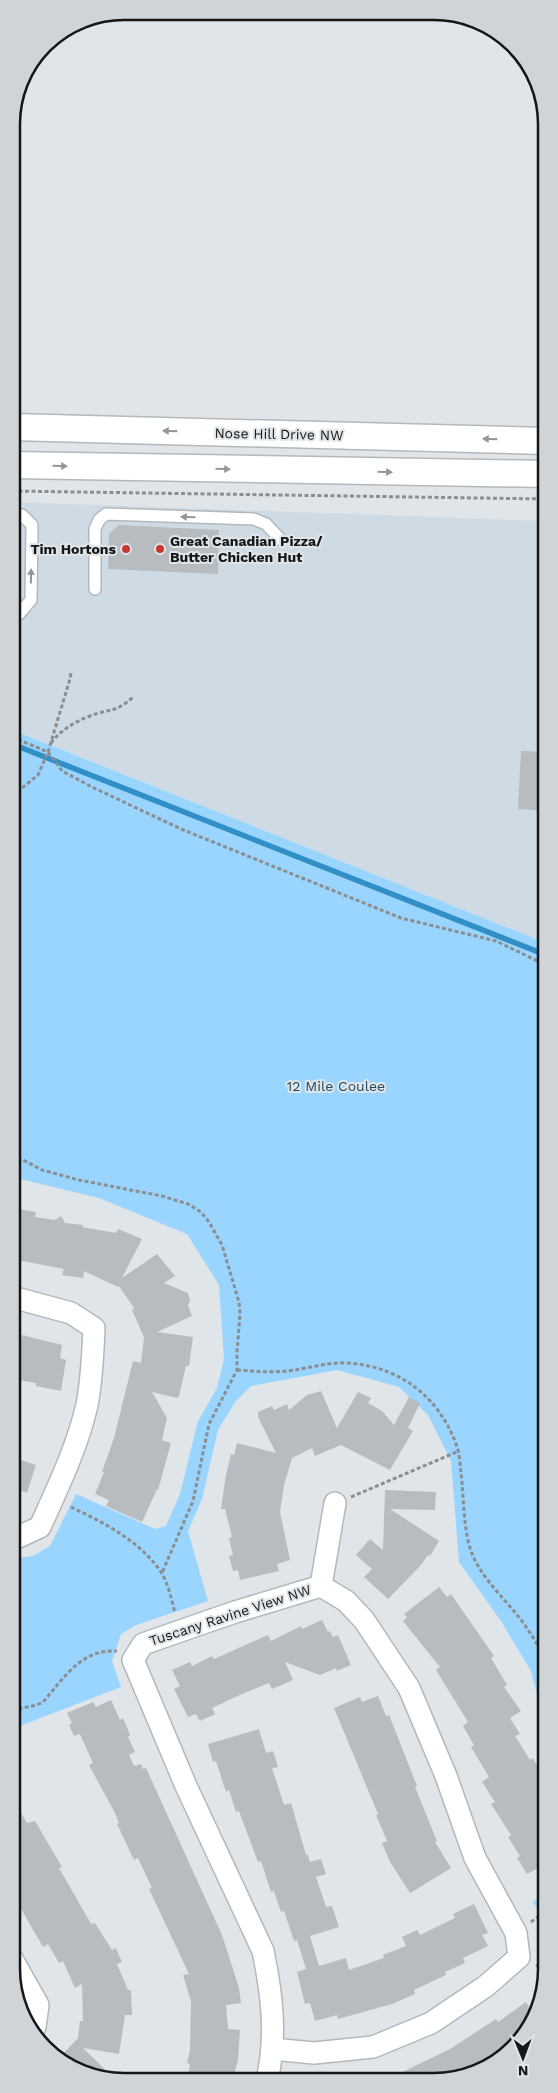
<svg xmlns="http://www.w3.org/2000/svg" width="558" height="2093" font-family="'Work Sans',sans-serif">
  <style>
    .built { fill: #cfdbe4 }
    .green { fill: #99d5fe }
    .lines { fill: none; stroke-linecap: round; stroke-linejoin: round }
    .stream { stroke: #318fc5; stroke-width: 5.5 }
    .building { fill: #b6bcc0 }
    .service-casing { stroke: #b2b8bc; stroke-width: 14 }
    .minor-casing { stroke: #b2b8bc; stroke-width: 24 }
    .tertiary-casing { stroke: #b2b8bc; stroke-width: 29 }
    .path { stroke: #8a8e91; stroke-width: 3; stroke-dasharray: 4 2.5; stroke-linecap: butt }
    .service { stroke: #fff; stroke-width: 11 }
    .minor { stroke: #fff; stroke-width: 21 }
    .tertiary { stroke: #fff; stroke-width: 26 }
    .oneway { fill: #959697 }
    .poi-dot { fill: #c6382e; stroke: #dfe5e9; stroke-width: 2 }
    .labels { text-anchor: middle; stroke-width: 4; stroke-linejoin: round; paint-order: stroke }
    .street-label { font-size: 14px; fill: #141617; stroke: #dfe5e9 }
    .poi-label { font-size: 14px; font-weight: bold; fill: #141617; stroke: #dfe5e9; text-anchor: start }
    .park-label { font-size: 14px; fill: #21475f; stroke: #dfe5e9 }
    .rim { fill: none; stroke: #141617; stroke-width: 2.5 }
  </style>
  <rect width="100%" height="100%" fill="#dfe5e9"/>
  <polygon class="built" points="12,502 546,521 546,943 12,730"/>
  <g class="green">
    <polygon points="12,730 546,943 546,1729 531,1671 501,1621 459,1562 451,1461 428,1415 399,1387 337,1370 251,1386 235,1402 218,1430 202,1499 188,1531 208,1601 136,1625 121,1634 112,1661 121,1687 12,1729 12,1568 18,1558 33,1556 50,1546 76,1494 155,1529 166,1526 180,1494 198,1421 217,1388 224,1359 219,1285 187,1234 99,1198 12,1177"/>
    <polygon points="546,1888 546,1917 533,1903"/>
  </g>
  <g class="lines">
    <polyline class="stream" points="12,744 546,955"/>
  </g>
  <g class="building">
    <polygon points="119,525 219,530 218,574 108,569 109,534"/>
    <polygon points="521,751 546,752 546,811 518,809"/>
    <polygon points="12,1208 36,1212 35,1217 55,1220 61,1216 65,1223 83,1225 82,1227 116,1233 118,1229 142,1239 122,1278 157,1254 175,1276 164,1283 188,1293 190,1300 188,1306 192,1316 157,1332 193,1337 189,1366 186,1366 179,1396 177,1398 152,1392 167,1418 162,1440 171,1443 158,1490 157,1489 142,1522 106,1506 109,1500 95,1494 104,1472 102,1472 114,1438 133,1361 141,1363 144,1337 132,1310 134,1308 119,1286 118,1287 84,1271 83,1278 62,1275 64,1269 12,1259"/>
    <polygon points="22,1335 62,1345 60,1358 66,1360 61,1391 36,1386 36,1383 12,1379 14,1348 20,1349"/>
    <polygon points="321,1391 337,1428 358,1392 371,1398 368,1403 382,1411 394,1425 409,1397 420,1403 408,1428 413,1431 390,1470 341,1445 315,1456 312,1448 292,1458 284,1485 280,1512 290,1560 277,1564 279,1571 240,1580 238,1570 233,1571 229,1556 233,1555 229,1538 232,1537 225,1509 221,1509 226,1475 231,1454 234,1455 237,1443 276,1453 258,1417 258,1412 272,1406 274,1410 287,1404 289,1410 307,1395"/>
    <polygon points="12,1457 36,1465 27,1493 12,1487"/>
    <polygon points="385,1490 436,1492 435,1510 390,1509 439,1541 430,1556 428,1555 421,1565 388,1599 364,1577 372,1569 356,1555 370,1539 383,1550"/>
    <polygon points="439,1587 447,1597 451,1594 494,1656 491,1658 507,1685 504,1687 521,1711 510,1718 520,1734 515,1736 530,1760 533,1758 546,1782 546,1864 527,1874 517,1858 520,1856 508,1837 511,1835 491,1804 495,1802 482,1782 489,1777 471,1747 474,1745 463,1726 468,1722 436,1670 440,1667 403,1621 407,1617 404,1614"/>
    <polygon points="322,1620 328,1632 330,1631 333,1637 338,1635 351,1665 337,1671 336,1668 320,1675 285,1662 293,1680 272,1689 269,1683 242,1694 212,1708 215,1714 200,1721 196,1714 188,1717 174,1689 180,1686 172,1670 190,1662 192,1666 212,1656 214,1659 268,1635 271,1641 301,1626 302,1629"/>
    <polygon points="378,1696 386,1716 389,1715 417,1786 415,1787 437,1841 435,1842 451,1868 412,1892 410,1893 390,1862 382,1843 387,1841 376,1815 378,1814 334,1708 360,1697 362,1702"/>
    <polygon points="111,1700 120,1720 123,1718 130,1735 128,1737 135,1752 129,1755 134,1766 141,1764 143,1769 146,1768 222,1935 239,1988 241,2003 226,2005 228,2029 240,2030 238,2059 233,2079 219,2076 218,2080 213,2080 188,2074 190,2064 187,2063 190,2050 191,2001 183,1975 189,1974 149,1889 152,1888 138,1858 134,1860 117,1824 119,1823 115,1813 89,1765 93,1763 80,1734 74,1736 69,1725 72,1723 67,1713 93,1702 96,1707"/>
    <polygon points="259,1729 266,1753 273,1751 278,1767 272,1768 284,1805 291,1803 306,1855 308,1855 310,1862 321,1859 326,1874 316,1877 326,1907 332,1906 339,1927 310,1936 319,1966 346,1958 349,1970 384,1958 383,1955 406,1946 402,1937 417,1930 420,1935 455,1918 453,1914 474,1904 488,1933 482,1935 488,1946 463,1958 465,1963 445,1972 446,1975 414,1990 415,1994 392,2004 338,2019 337,2015 315,2021 310,2003 305,2004 297,1972 306,1969 297,1940 294,1941 284,1911 281,1912 274,1891 271,1892 261,1861 258,1862 239,1811 236,1812 229,1790 226,1792 216,1761 213,1762 208,1744"/>
    <polygon points="12,1798 27,1823 35,1821 62,1867 59,1868 91,1924 95,1923 112,1950 116,1948 122,1962 117,1964 128,1990 131,1990 132,2015 125,2015 119,2054 83,2048 116,2080 101,2080 61,2056 78,2038 80,2021 83,2021 82,1984 75,1988 63,1961 59,1963 48,1944 43,1947 12,1893"/>
    <polygon points="526,2002 532,2011 519,2044 484,2070 449,2081 384,2081 450,2049 496,2019 498,2022"/>
  </g>
  <g class="lines">
    <defs>
      <g id="service">
        <polyline points="12,515 22,515 32,525 31,600 19,614 12,613"/>
        <polyline points="95,589 95,529 99,520 106,514 254,519 266,524 281,540"/>
      </g>
      <g id="minor">
        <path d="M 12,1297 L 71,1313 L 94,1328 C 93,1353 92,1379 87,1405 C 77,1448 58,1487 40,1527 L 16,1538 L 12,1537"/>
        <polyline points="321,1586 335,1503"/>
        <polyline points="12,1959 38,2005 35,2027 33,2029"/>
        <path d="M 267,2080 C 277,2037 272,1994 263,1951 L 186,1786 L 133,1660 L 143,1644 L 235,1612 L 321,1586 L 346,1601 L 364,1620 L 409,1688 L 446,1776 L 475,1858 L 516,1933 L 519,1957 L 486,1986 L 431,2023 L 373,2047 L 314,2053 L 272,2049"/>
      </g>
      <g id="tertiary">
        <polyline points="12,427 546,441"/>
        <polyline points="12,465 546,474"/>
      </g>
    </defs>
    <use href="#service" class="service-casing"/>
    <use href="#minor" class="minor-casing"/>
    <use href="#tertiary" class="tertiary-casing"/>
    <g class="path">
      <polyline points="12,491 546,499"/>
      <polyline points="12,737 48,752 62,771 94,788 181,829 401,918 496,941 546,965"/>
      <path d="M 51,743 C 61,730 74,722 90,716 C 110,708 114,714 133,697"/>
      <polyline points="12,796 38,775 48,752 70,679 71,672"/>
      <polyline points="12,1154 42,1170 79,1180 162,1196 188,1204 201,1212 209,1222 222,1245 239,1302 240,1314 237,1352 237,1370 209,1424 193,1501 162,1573"/>
      <path d="M 237,1370 C 254,1371 270,1373 287,1371 C 307,1369 326,1362 347,1363 C 401,1366 442,1399 458,1450 C 460,1457 460,1466 461,1473 C 464,1497 463,1524 470,1548 C 478,1574 501,1595 518,1616 C 529,1630 538,1645 546,1660"/>
      <polyline points="351,1497 459,1451"/>
      <path d="M 71,1507 C 104,1523 139,1540 161,1572 C 168,1583 172,1601 175,1613"/>
      <path d="M 12,1710 L 37,1705 L 43,1702 C 65,1677 81,1649 117,1651"/>
      <polyline points="531,1922 546,1911"/>
      <polyline points="536,1965 547,1971"/>
    </g>
    <use href="#service" class="service"/>
    <use href="#minor" class="minor"/>
    <use href="#tertiary" class="tertiary"/>
  </g>
  <defs><path id="oneway-solid" d="M-6-.8H1V-3.2L6.5 0L1 3.2V.8H-6Z" transform="scale(1.25)"/></defs>
  <g class="oneway">
    <use href="#oneway-solid" transform="translate(170 431) rotate(-179)"/>
    <use href="#oneway-solid" transform="translate(490 439) rotate(-179)"/>
    <use href="#oneway-solid" transform="translate(60 466) rotate(1)"/>
    <use href="#oneway-solid" transform="translate(223 469) rotate(1)"/>
    <use href="#oneway-solid" transform="translate(385 472) rotate(1)"/>
    <use href="#oneway-solid" transform="translate(188 517) rotate(-178)"/>
    <use href="#oneway-solid" transform="translate(31 576) rotate(-89)"/>
  </g>
  <g class="poi-dot">
    <circle cx="126" cy="549" r="5"/>
    <circle cx="160" cy="549" r="5"/>
  </g>
  <g class="labels">
    <g class="street-label">
      <text transform="translate(279 434) rotate(1)" y="5">Nose Hill Drive NW</text>
      <text transform="translate(230 1615) rotate(-18)" y="5">Tuscany Ravine View NW</text>
    </g>
    <g class="poi-label">
      <text x="170" y="546">Great Canadian Pizza/<tspan x="170" dy="16">Butter Chicken Hut</tspan></text>
      <text x="116" y="554" text-anchor="end">Tim Hortons</text>
    </g>
    <g class="park-label">
      <text x="336" y="1091">12 Mile Coulee</text>
    </g>
  </g>
  <path d="M0 0H558V2093H0ZM124 20H434A104 104 0 0 1 538 124V1969A104 104 0 0 1 434 2073H124A104 104 0 0 1 20 1969V124A104 104 0 0 1 124 20Z" fill="#cfd4d8" fill-rule="evenodd"/>
  <path class="rim" d="M124 20H434A104 104 0 0 1 538 124V1969A104 104 0 0 1 434 2073H124A104 104 0 0 1 20 1969V124A104 104 0 0 1 124 20Z"/>
  <g transform="translate(523 2058) rotate(179)" stroke="#dfe5e9" stroke-width="4" paint-order="stroke">
  <path d="M0-4L9 19L0 12L-9 19Z" fill="#141617"/>
  <text y="-8" font-size="14" font-weight="bold" text-anchor="middle" fill="#141617">N</text>
  </g>
</svg>
